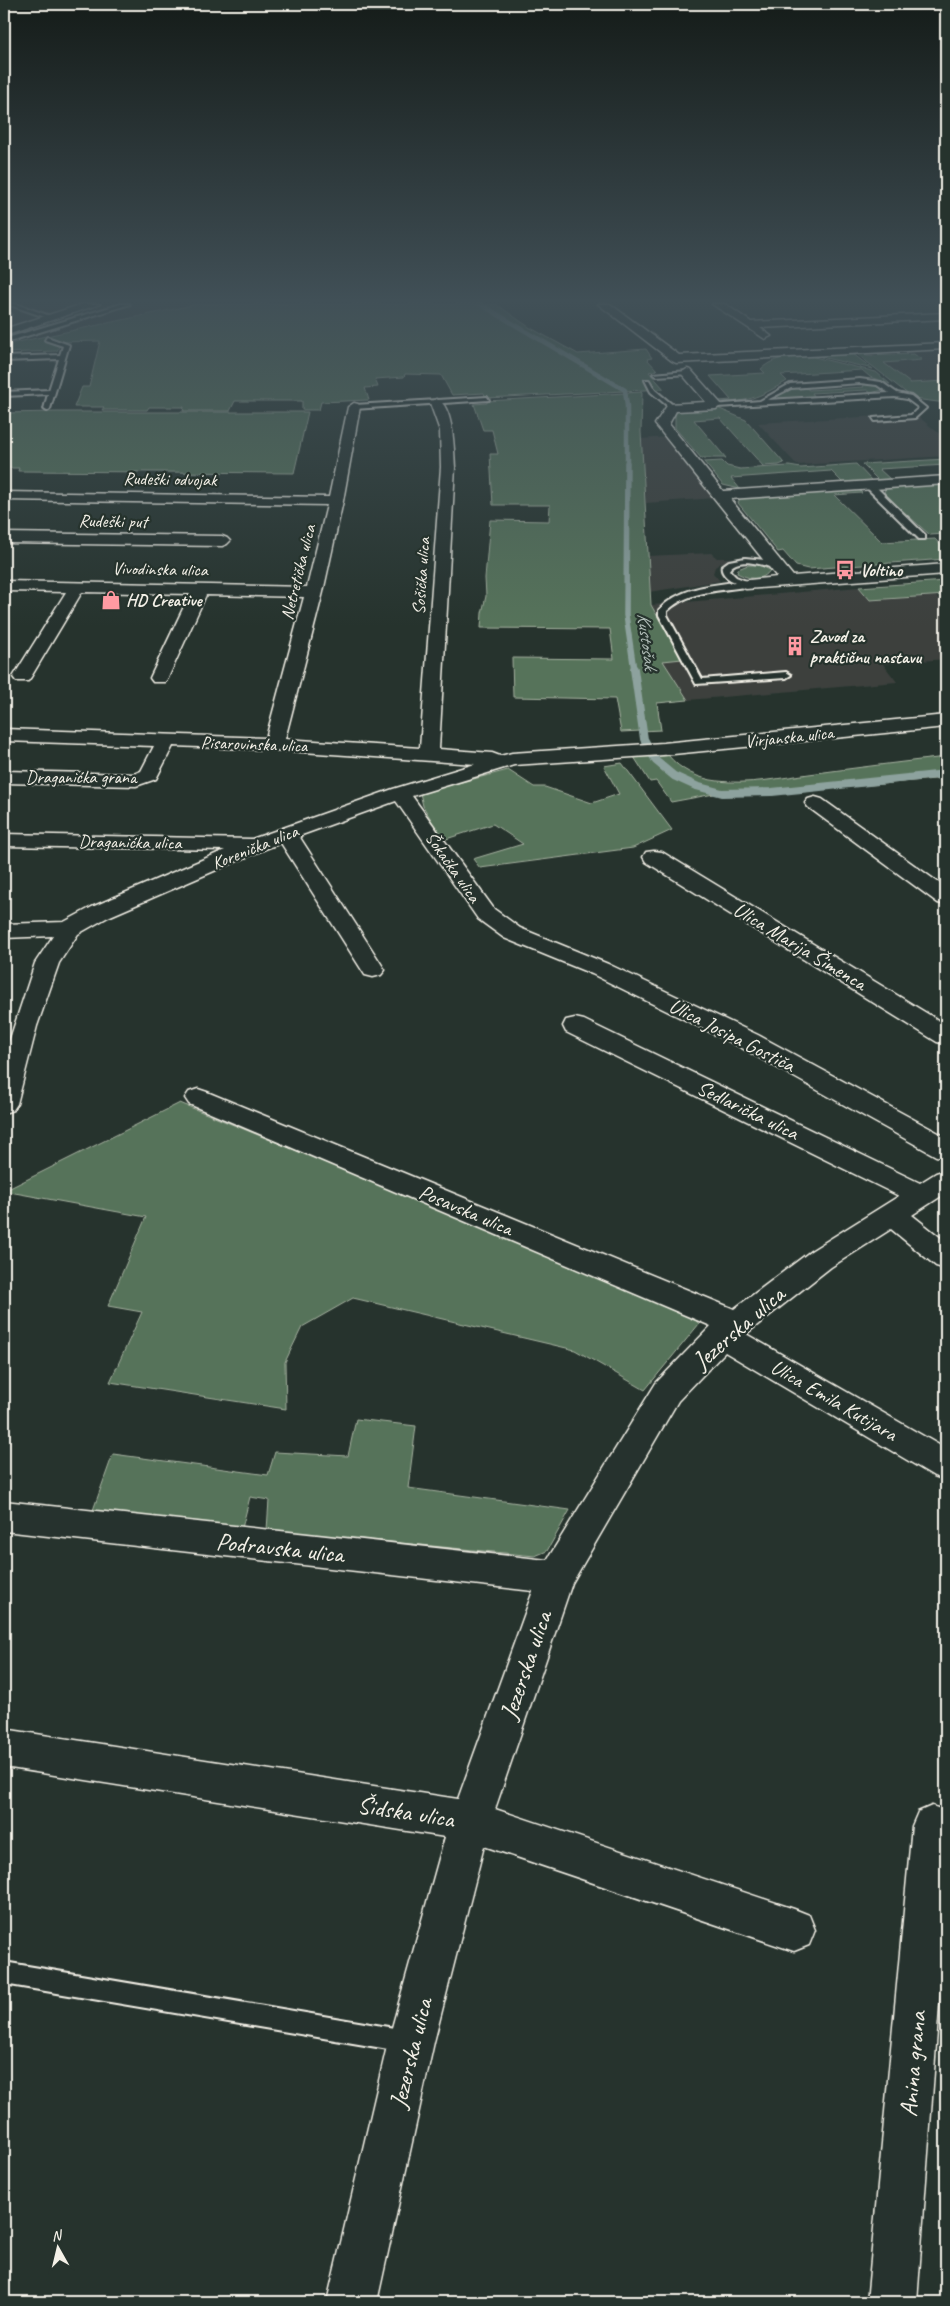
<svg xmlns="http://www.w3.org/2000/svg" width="950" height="2306" font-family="Caveat,sans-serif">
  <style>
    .built { fill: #3c413e }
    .green { fill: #57735a; stroke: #a6b2a1 }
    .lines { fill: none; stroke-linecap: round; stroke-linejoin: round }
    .stream-far2 { stroke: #8da29e; stroke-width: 4.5 }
    .stream-far1 { stroke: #8da29e; stroke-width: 5.5 }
    .stream { stroke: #8da29e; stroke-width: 8 }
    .service-casing { stroke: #f4f1e8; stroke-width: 4 }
    .minor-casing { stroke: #f4f1e8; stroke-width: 3 }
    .tertiary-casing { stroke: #f4f1e8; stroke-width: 3 }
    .service { fill: #26332d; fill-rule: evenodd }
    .minor { fill: #26332d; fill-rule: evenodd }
    .tertiary { fill: #26332d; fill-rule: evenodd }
    .labels { text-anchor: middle; stroke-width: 4.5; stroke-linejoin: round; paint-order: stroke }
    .far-street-label { font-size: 18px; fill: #f4f1e8; stroke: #26332d }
    .far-poi-label { font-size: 18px; font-weight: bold; fill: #f4f1e8; stroke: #26332d; text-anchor: start }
    .far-water-label { font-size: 19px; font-style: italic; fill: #b0bcb7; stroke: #26332d }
    .street-label { font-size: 21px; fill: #f4f1e8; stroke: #26332d }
    .near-street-label { font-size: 25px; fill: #f4f1e8; stroke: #26332d }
  </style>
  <rect width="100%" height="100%" fill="#26332d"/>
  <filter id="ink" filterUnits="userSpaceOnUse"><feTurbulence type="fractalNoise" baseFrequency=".02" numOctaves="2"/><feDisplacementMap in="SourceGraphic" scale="10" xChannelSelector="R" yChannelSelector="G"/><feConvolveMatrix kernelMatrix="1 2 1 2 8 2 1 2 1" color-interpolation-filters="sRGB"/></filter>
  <g filter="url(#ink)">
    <g class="built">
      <polygon points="4,304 198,304 4,344"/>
      <polygon points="946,349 946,397 914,399 857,354"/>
      <polygon points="915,414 946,439 946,456 797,465 758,423"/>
      <polygon points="668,437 716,498 646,503 641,439"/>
      <polygon points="711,553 717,558 735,558 721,563 715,567 713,573 720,581 649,592 647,556"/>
      <polygon points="859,587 870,600 935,595 946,607 946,659 883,664 897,682 688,700 663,661 681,659 651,605"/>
    </g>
    <g class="green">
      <polygon points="198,304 496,304 529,327 578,354 646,349 652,358 647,359 657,370 649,372 664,389 486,398 484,393 452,395 441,375 405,374 404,377 375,379 378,387 365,388 369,400 321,402 319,410 302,410 302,401 235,401 230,411 183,411 184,407 149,407 147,410 102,410 104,407 74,407 82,387 89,387 100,341 61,342 57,351 4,353 4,351 13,343"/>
      <polygon points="863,353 867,356 914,354 922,360 884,363 910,383 946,381 946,403 914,399 857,354"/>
      <polygon points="853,354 873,369 817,356"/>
      <path d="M 810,356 L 876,372 L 890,384 L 870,377 L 862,370 L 781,375 L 787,381 C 765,394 747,404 720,401 L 731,400 L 710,376 L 765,373 L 761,369 C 775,356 791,357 810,356 Z"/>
      <polygon points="860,383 876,385 882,390 871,393 867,390 812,393 815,397 782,399 777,396 789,389 805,387 809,390 864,387"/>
      <polygon points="642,392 641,432 651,605 682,659 663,661 688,700 657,703 661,730 621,732 615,699 513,697 512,658 614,659 610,629 481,628 482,613 486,596 485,578 490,520 549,521 550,505 493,505 490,454 498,454 492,430 483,430 474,404 487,403 487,401"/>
      <polygon points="715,407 746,420 784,463 779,465 763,466 720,418 694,420 726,458 701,458 675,428 675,411"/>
      <polygon points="57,412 308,412 294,473 18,471 19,468 4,468 4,413"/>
      <polygon points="946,459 946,465 879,469 891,480 879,481 862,464"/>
      <polygon points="722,461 727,466 740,469 789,466 801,468 856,464 872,481 843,483 831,471 731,478 740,489 723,485 704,462"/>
      <polygon points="946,482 946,534 930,535 884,494 885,489 891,486"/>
      <polygon points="858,489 862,493 834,495 882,542 935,539 946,551 946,559 808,569 796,566 783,551 778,552 738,503 740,498"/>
      <path d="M 748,565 L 759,565 L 770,570 C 763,582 748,579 737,573 L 738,569 Z"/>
      <polygon points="946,581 946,595 870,600 859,587"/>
      <path d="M 668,755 C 680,770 699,779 718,781 C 748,785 780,778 809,774 C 855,768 901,762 946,757 L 946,778 L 773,794 L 714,794 L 671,802 L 656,781 L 650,782 L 634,757 Z"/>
      <polygon points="622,763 672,830 633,848 480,868 473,859 523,844 493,824 443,840 423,806 420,793 508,770 534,787 545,787 592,803 619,794 604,766"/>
      <polygon points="180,1103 688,1311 699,1324 645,1390 575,1350 353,1298 302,1327 285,1362 286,1409 110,1382 142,1312 108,1306 146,1217 4,1191"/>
      <polygon points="356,1419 416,1426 408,1488 570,1510 547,1551 535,1556 267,1530 269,1500 250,1497 242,1528 92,1513 113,1454 268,1475 275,1452 348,1456"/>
    </g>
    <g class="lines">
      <polyline class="stream-far2" points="480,304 625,390 627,406 627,464"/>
      <polyline class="stream-far1" points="627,463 626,615 634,670"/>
      <polyline class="stream" points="634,669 644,739 656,761 674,776 696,786 722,793 772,792 946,774"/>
      <defs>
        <g id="service">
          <polygon points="7,304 16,304 53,317 48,318"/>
          <polygon points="121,304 130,304 4,343 4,339"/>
          <polygon points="6,313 11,314 4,321"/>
          <polygon points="47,337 69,345 50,409 47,411 44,409 48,394 4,396 4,392 49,390 59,359 4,361 4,357 60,355 63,346 45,340"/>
          <polygon points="687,371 689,374 656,376 653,374"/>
          <path d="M 860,379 L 881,382 L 897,393 L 911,396 L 926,408 L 915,418 L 875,421 L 873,418 L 911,415 L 919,408 L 907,399 L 895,397 L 716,407 L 713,405 L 760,401 L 790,384 ZM 860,383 L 877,385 L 889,393 L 767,400 L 791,388 Z"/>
          <polygon points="645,380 649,380 655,390 674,406 674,408 670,408 651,392"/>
          <polygon points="487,397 489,400 354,409 351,407 354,405"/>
          <polygon points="866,483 872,483 925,535 925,539 919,539 866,487"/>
          <path d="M 745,558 L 766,560 L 782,567 L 778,569 C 765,566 738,555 729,570 L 736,577 L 749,582 L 749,586 C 719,592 691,589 667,611 L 667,615 L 702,679 L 786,672 L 791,675 L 786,678 L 696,684 L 659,615 L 659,610 C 677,589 709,585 735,582 C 729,580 720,573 722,566 L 729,561 Z"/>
          <polygon points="4,1962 406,2030 414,2033 417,2041 414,2049 406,2052 4,1984"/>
        </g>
        <g id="minor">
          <polygon points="598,304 610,304 679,355 946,343 946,349 676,363 672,361"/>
          <polygon points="712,304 725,304 751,322 946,313 946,319 760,328 771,336 765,339"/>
          <polygon points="687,369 691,370 722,405 716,409 676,411 669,424 723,491 946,476 946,484 730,499 793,576 946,564 946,574 746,589 740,587 738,584 740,581 777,577 655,424 668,404 706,402 681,373"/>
          <path d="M 436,399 C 454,404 454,452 455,467 L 439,749 L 492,753 L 500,756 L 512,753 L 663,743 L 946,715 L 946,727 L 663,755 L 514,765 L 412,796 L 494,909 L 520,928 L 608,964 L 758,1035 L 946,1137 L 946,1158 L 936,1156 L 740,1047 L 592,974 L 504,938 L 478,919 L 396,801 L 299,836 L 385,970 L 381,975 L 373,977 L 365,975 L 281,843 L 265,849 L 108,917 L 78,934 L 59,963 L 37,1026 L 17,1104 L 13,1110 L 4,1113 L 4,1057 L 35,963 L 53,936 L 4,938 L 4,924 L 64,922 L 92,907 L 225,850 L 4,846 L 4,834 L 252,839 L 393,789 L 475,764 L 274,750 L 173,746 L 156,779 L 136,786 L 4,783 L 4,771 L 134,774 L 141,771 L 154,746 L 4,741 L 4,729 L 266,738 L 304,597 L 206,595 L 168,678 L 165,682 L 153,682 L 150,678 L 190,594 L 82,592 L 31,677 L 28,681 L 16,681 L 13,677 L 66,592 L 4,591 L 4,581 L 307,587 L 327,505 L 4,500 L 4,492 L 329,497 L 348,407 L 354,403 L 358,404 L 360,407 L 343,501 L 323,592 L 285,739 L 420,748 L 441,467 L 440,431 L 430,403 Z"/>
          <polygon points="4,533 222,536 227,538 230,541 227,544 222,546 4,543"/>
          <polygon points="815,797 822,799 946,888 946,905 938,903 808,807 805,803 808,799"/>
          <polygon points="654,851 662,852 946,1025 946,1044 937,1042 646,862 643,857 646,852"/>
          <polygon points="575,1018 584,1020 920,1183 936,1173 946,1170 946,1193 912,1215 946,1242 946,1269 936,1266 891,1229 831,1267 746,1334 946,1449 946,1480 934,1476 725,1352 678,1401 572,1583 495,1809 794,1909 809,1915 815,1930 809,1945 794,1951 484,1846 434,2042 377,2302 327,2302 388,2042 445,1837 4,1767 4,1729 458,1799 533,1591 4,1531 4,1501 547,1560 656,1383 711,1326 189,1104 185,1098 189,1092 198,1089 207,1092 734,1309 811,1251 899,1196 566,1032 563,1026 566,1020"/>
          <polygon points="932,1806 946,1811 946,1909 917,2302 867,2302 912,1826 918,1812"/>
        </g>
        <polygon id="tertiary" points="83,304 100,304 4,336 4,329"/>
      </defs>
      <use href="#service" class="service-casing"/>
      <use href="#minor" class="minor-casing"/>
      <use href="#tertiary" class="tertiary-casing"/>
      <use href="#service" class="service"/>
      <use href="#minor" class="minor"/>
      <use href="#tertiary" class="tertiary"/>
    </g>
  </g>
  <linearGradient id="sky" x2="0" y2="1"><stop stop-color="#151c19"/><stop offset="0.48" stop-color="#415057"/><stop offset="1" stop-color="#415057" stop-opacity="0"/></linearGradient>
  <rect width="950" height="627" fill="url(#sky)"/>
  <defs>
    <symbol id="bus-bare" viewBox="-9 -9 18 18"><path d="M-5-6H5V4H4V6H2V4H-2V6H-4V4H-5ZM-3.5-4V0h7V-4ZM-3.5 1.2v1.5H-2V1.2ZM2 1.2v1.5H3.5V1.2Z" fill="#ff9aa2" stroke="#26332d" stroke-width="2.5" paint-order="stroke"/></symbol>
    <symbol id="shop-bare" viewBox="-9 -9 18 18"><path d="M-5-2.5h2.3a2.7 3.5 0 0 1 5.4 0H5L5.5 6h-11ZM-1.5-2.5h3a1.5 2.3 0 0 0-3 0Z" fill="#ff9aa2" stroke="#26332d" stroke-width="2.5" paint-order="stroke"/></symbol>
    <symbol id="building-bare" viewBox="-9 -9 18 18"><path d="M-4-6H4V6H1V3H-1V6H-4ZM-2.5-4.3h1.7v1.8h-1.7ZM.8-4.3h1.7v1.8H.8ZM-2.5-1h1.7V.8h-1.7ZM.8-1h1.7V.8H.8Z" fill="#ff9aa2" stroke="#26332d" stroke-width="2.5" paint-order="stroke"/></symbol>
  </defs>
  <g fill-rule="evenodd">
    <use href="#bus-bare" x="831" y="556" width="28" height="28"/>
    <use href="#shop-bare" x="97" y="586" width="28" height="28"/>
    <use href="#building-bare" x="781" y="632" width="28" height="28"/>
  </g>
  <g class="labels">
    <g class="far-street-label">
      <text transform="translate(170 479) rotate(1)" y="6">Rudeški odvojak</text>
      <text transform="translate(113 521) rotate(1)" y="6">Rudeški put</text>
      <text transform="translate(160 569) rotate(1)" y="6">Vivodinska ulica</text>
      <text transform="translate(298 572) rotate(-76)" y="6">Netretička ulica</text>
      <text transform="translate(421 576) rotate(-86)" y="6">Sošička ulica</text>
      <text transform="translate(789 737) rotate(-6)" y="6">Virjanska ulica</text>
      <text transform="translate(254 744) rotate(2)" y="6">Pisarovinska ulica</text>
      <text x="81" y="783">Draganićka grana</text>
      <text transform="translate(130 842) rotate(1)" y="6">Draganićka ulica</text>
      <text transform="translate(255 847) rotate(-22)" y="6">Korenička ulica</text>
      <text transform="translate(453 867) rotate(55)" y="6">Šokačka ulica</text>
    </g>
    <g class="far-poi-label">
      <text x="860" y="576">Voltino</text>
      <text x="126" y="606">HD Creative</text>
      <text x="810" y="642">Zavod za<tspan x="810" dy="21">praktičnu nastavu</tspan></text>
    </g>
    <g class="far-water-label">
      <text transform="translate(648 641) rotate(83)" y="7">Kustošak</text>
    </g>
    <g class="street-label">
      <text transform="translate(800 946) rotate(31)" y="7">Ulica Marija Šimenca</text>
      <text transform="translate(732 1035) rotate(27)" y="7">Ulica Josipa Gostiča</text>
      <text transform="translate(748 1110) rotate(26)" y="7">Sedlarička ulica</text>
      <text transform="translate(466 1210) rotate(23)" y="7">Posavska ulica</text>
      <text transform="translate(834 1400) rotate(30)" y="7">Ulica Emila Kutijara</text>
    </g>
    <g class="near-street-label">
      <text transform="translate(738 1327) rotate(-41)" y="9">Jezerska ulica</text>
      <text transform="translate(280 1547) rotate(6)" y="9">Podravska ulica</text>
      <text transform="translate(525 1665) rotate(-71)" y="9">Jezerska ulica</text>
      <text transform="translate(406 1811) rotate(9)" y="9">Šidska ulica</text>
      <text transform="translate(410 2053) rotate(-76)" y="9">Jezerska ulica</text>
      <text transform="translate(912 2064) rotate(-85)" y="9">Anina grana</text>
    </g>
  </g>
  <rect width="950" height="2306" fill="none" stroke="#26332d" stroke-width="20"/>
  <rect x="10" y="10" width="930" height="2286" fill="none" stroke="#f4f1e8" stroke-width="2" filter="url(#ink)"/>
  <g transform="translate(58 2248) rotate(352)" stroke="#26332d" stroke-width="4" paint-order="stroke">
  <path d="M0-4L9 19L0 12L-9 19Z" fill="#f4f1e8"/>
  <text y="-8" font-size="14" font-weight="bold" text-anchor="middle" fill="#f4f1e8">N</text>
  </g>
</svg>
